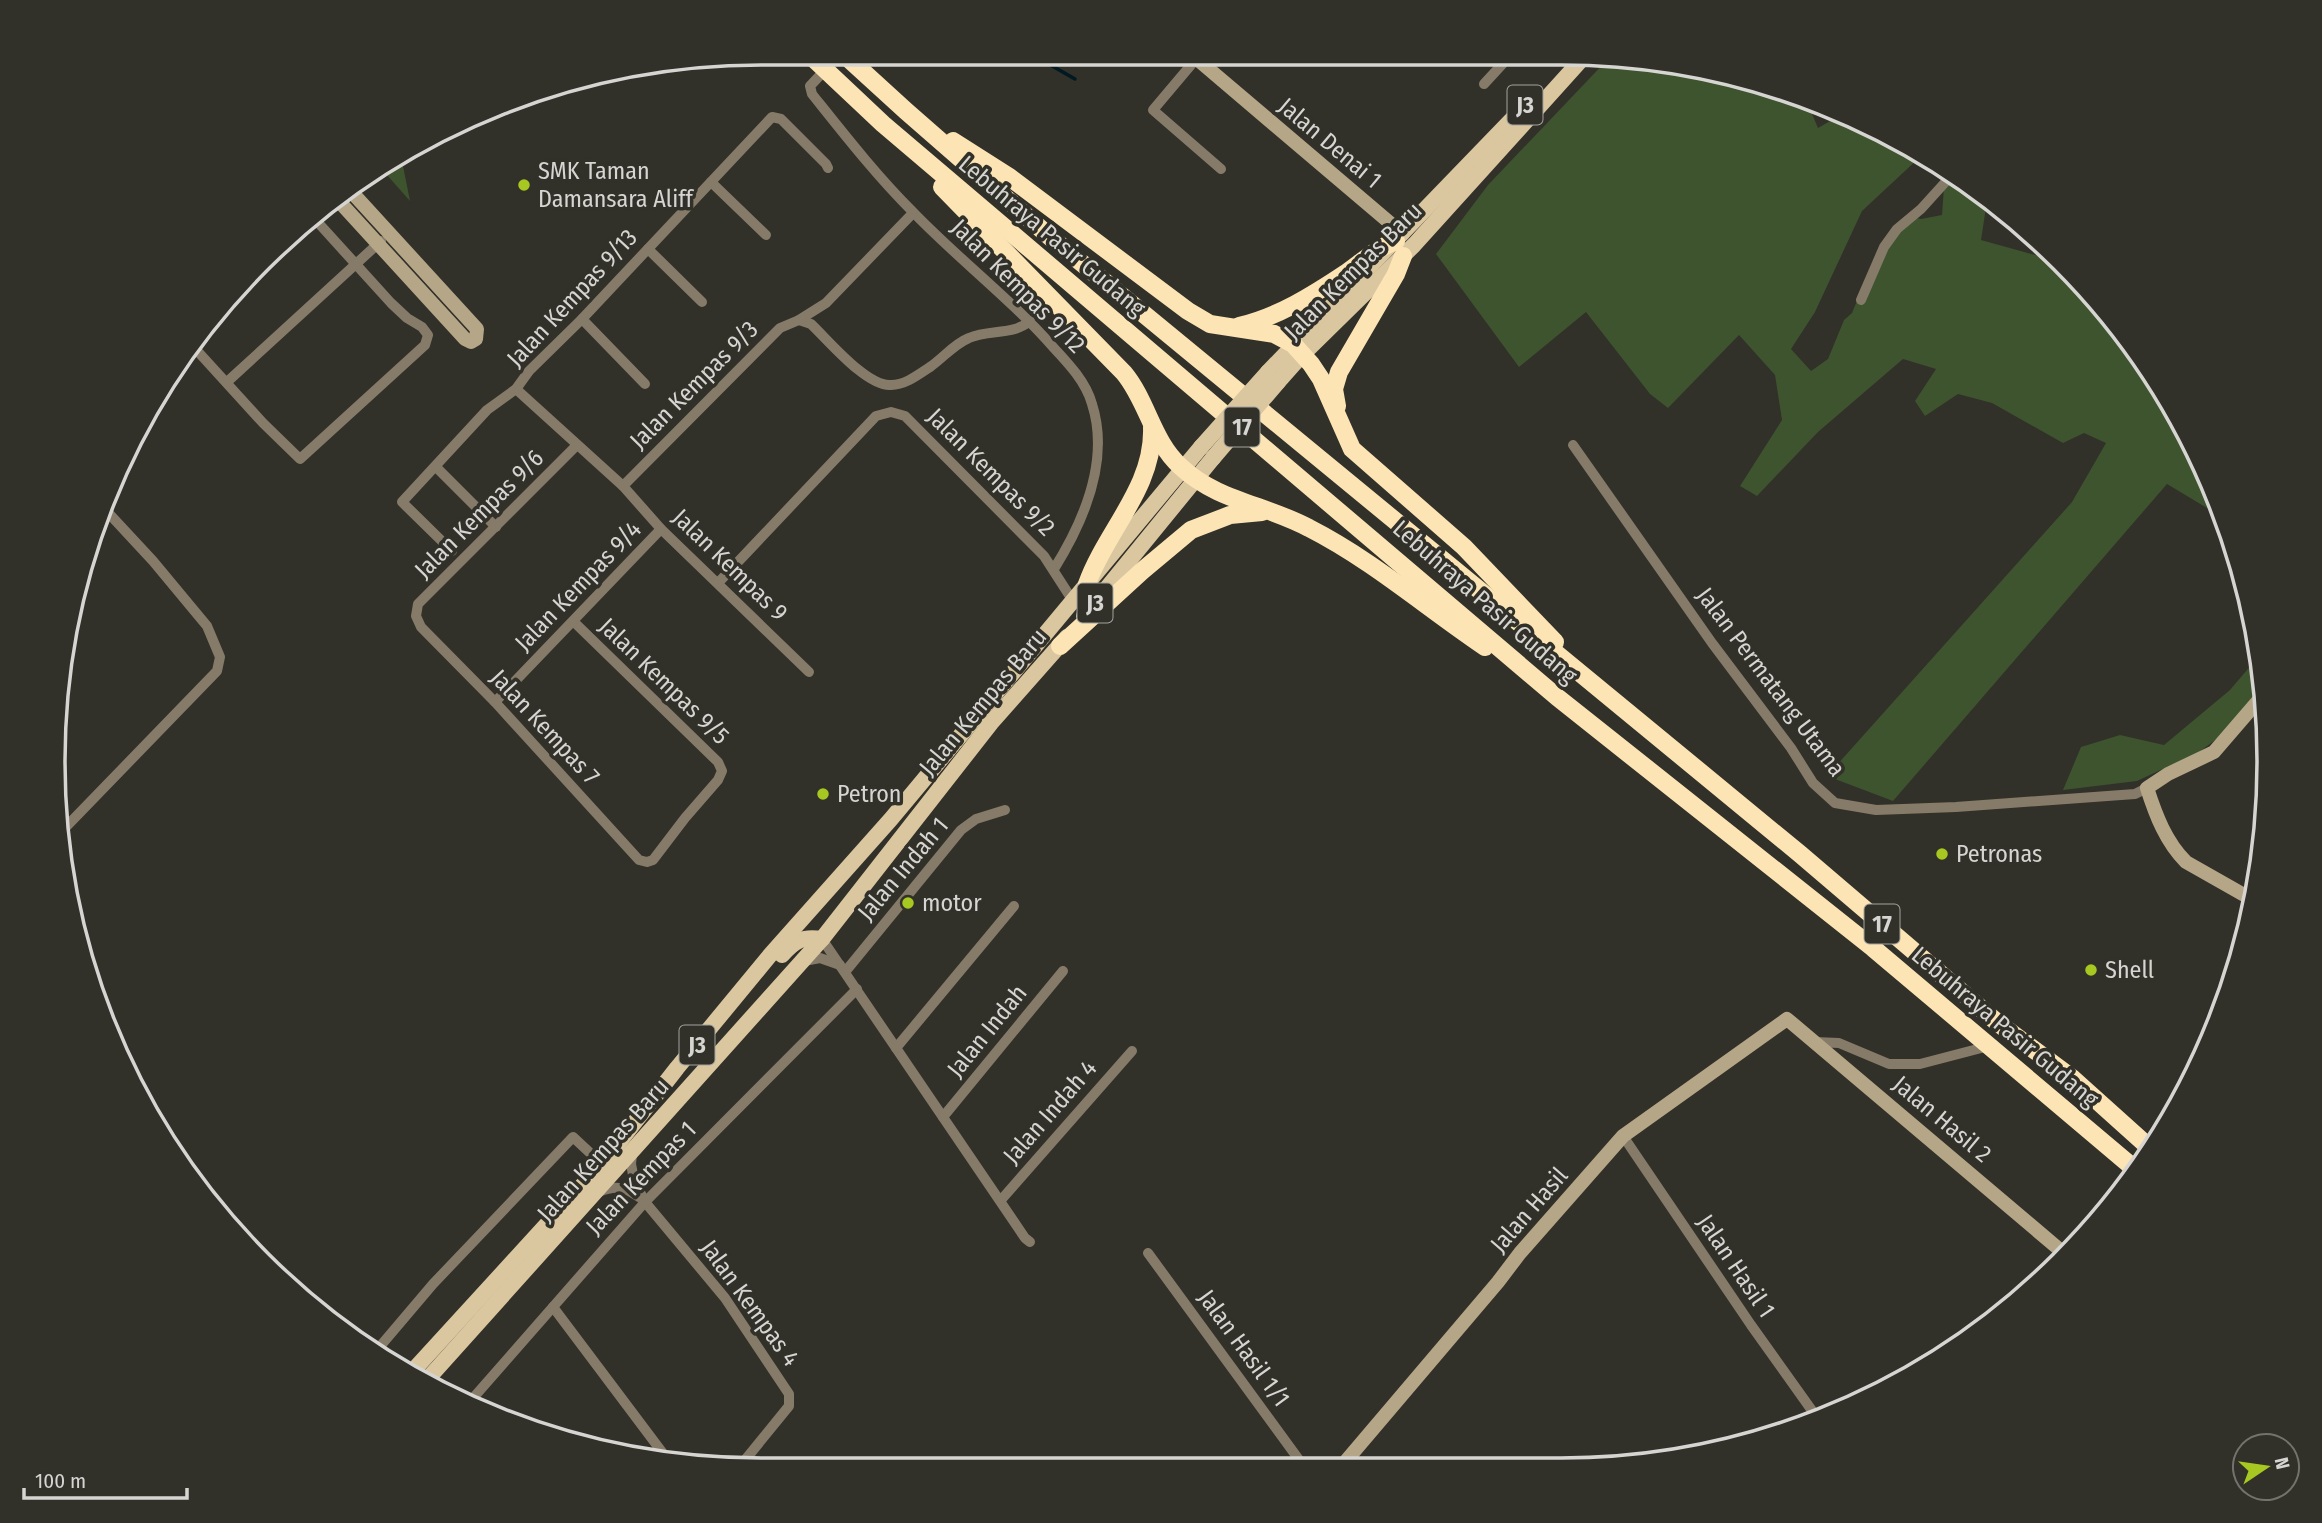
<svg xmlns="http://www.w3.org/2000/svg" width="2322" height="1523" font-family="'Fira Sans Condensed',sans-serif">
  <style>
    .green { fill: #3d542f }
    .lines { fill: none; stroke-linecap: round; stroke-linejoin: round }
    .stream { stroke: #001923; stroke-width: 3.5 }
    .street { stroke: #857b68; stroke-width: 10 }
    .secondary { stroke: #b5a687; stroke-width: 14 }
    .primary { stroke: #dac69f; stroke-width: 16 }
    .highway { stroke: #fce4b4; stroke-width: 18 }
    .primary-bridge { stroke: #dac69f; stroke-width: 16 }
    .poi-dot { fill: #a6c821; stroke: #313029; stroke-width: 2.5 }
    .labels { text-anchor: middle; stroke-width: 7; stroke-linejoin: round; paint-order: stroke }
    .shield { fill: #313029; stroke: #a4a49f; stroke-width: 2 }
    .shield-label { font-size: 23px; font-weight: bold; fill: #d6d5d1 }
    .street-label { font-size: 24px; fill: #d6d5d1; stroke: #313029 }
    .poi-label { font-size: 24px; fill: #d6d5d1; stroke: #313029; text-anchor: start }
    .rim { fill: none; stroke: #d6d5d1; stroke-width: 3.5 }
  </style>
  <rect width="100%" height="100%" fill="#313029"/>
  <g class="green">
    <polygon points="1608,59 1653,59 1788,90 1805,97 1818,128 1844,113 1874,125 1920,157 1862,211 1815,312 1791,349 1811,371 1828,359 1844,320 1852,313 1872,264 1907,216 1921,219 1942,215 1945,173 1987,201 1981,240 2046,258 2051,253 2123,330 2197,448 2221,514 2217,514 2167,484 1893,801 1827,776 2072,502 2106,443 2084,433 2063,443 1992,403 1958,394 1925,416 1915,401 1936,369 1903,359 1818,432 1757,496 1740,486 1782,420 1775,375 1739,335 1668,408 1650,394 1586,312 1519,367 1436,254 1488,185"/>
    <polygon points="400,156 401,156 410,201 379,166"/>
    <polygon points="2258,657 2263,686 2222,735 2199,752 2137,781 2063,790 2081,747 2120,735 2164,745 2230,690"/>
  </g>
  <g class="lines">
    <polyline class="stream" points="1040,59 1075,79"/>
    <g class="street">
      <polyline points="1196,59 1153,110 1221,169"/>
      <path d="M 825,70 L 810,86 L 812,94 C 844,134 876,175 912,211 C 957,258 1010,298 1053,347 C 1068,363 1086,382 1092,404 C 1110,460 1084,521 1054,569"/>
      <polyline points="1484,84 1507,59"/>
      <polyline points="711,182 766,235"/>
      <polyline points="648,249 702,302"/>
      <polyline points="1861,300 1884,247 1897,229 1921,209 1950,177"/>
      <polyline points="582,319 645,384"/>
      <path d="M 799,320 L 811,324 C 829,341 867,387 891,385 C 905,385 918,375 930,367 C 943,358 954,344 969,338 C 990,329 1012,336 1030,321"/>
      <polyline points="191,344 263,423 300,459 425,345 428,335 422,327 407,318 391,303 313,217"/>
      <polyline points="227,382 381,241"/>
      <polyline points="516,389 623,486 661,529 809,672"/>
      <polyline points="1573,445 1712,643 1791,748 1813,783 1835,803 1876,810 1956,807 2135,794 2147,788"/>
      <polyline points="436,467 496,527"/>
      <polyline points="623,486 780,328 799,320 826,303 913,213"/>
      <polyline points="452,551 402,502 487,410 516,389 529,371 582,319 772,117 781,119 826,164 828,168"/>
      <polyline points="718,583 876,416 891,412 905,416 1044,556 1073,601"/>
      <polyline points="574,622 718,762 722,771 718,780 685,818 653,860 647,862 639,860 495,702 421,627 416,616 418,604 577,445"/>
      <polyline points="495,702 661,529"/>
      <polyline points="62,831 217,671 220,657 207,626 153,561 102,506"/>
      <polyline points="822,939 1025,1238 1030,1242"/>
      <polyline points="804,961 820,958 840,965"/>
      <polyline points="845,972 961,830 976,819 1005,810"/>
      <polyline points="1815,1042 1839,1043 1889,1064 1920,1064 1989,1046"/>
      <polyline points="896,1048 1014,906"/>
      <polyline points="943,1117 1063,971"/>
      <polyline points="1623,1136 1751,1325 1818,1419"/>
      <polyline points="632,1154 631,1164 634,1180 645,1202 725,1298 789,1394 789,1406 741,1465"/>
      <path d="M 599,1192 C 618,1184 626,1188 642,1199"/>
      <polyline points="1001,1200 1132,1051"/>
      <polyline points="1148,1253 1305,1468"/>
      <polyline points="553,1307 671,1464"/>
      <polyline points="377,1350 433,1284 573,1137 602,1164"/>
      <polyline points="467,1405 645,1202 857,989"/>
    </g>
    <g class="secondary">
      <polyline points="1197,59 1403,234"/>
      <polyline points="336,198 465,339 471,342 476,339 477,329 348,188"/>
      <path d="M 2253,900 L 2186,862 C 2166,842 2156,816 2147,788 L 2168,774 L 2214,752 L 2264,694"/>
      <polyline points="1340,1468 1498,1282 1520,1253 1623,1136 1787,1019 2066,1255"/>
    </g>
    <g class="primary">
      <polyline points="1268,372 1520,111"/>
      <polyline points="1278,382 1302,355 1414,245 1582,59"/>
      <polyline points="1084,616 1213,458"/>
      <path d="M 782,955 C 795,940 803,936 822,939"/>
      <polyline points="411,1373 602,1164 677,1068 771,954 891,819 1201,447"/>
      <polyline points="425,1382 822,939 991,723 1067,637"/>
    </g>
    <g class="highway">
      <polyline points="814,59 883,124 1557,697 1873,948 2136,1170"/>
      <polyline points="849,59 906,111 1049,236 1800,854 1998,1023 2072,1078 2151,1149"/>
      <polyline points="953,141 1008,176 1188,311 1210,324 1274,334 1293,344 1311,364 1321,379 1352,449 1464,547 1555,642"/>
      <path d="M 942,187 L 1124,373 C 1148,402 1152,441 1181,467 C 1217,501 1267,505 1309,528 C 1372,560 1427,608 1485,647"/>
      <path d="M 1239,326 C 1278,317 1313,295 1346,273 C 1363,261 1377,248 1396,241"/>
      <polyline points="1337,406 1334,389 1339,372 1396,274 1403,256"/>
      <path d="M 1087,584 C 1106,531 1154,487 1152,428"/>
      <polyline points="1060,646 1142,571 1191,530 1230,515 1262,512"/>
    </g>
    <g class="primary-bridge">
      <polyline points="1201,447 1268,372"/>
      <polyline points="1213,458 1278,382"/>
    </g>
  </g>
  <g class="poi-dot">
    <circle cx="524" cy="185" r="7"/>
    <circle cx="823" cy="794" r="7"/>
    <circle cx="1942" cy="854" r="7"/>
    <circle cx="908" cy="903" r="7"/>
    <circle cx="2091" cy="970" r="7"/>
  </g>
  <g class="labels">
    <g class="shield">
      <rect x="1507.5" y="85.5" width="35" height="39" rx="5"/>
      <rect x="1224.5" y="407.5" width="35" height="39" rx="5"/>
      <rect x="1077.5" y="583.5" width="35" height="39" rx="5"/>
      <rect x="1864.5" y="904.5" width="35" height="39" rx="5"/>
      <rect x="679.5" y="1025.5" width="35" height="39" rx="5"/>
    </g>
    <g class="shield-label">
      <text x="1525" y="113">J3</text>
      <text x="1242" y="435">17</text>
      <text x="1095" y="611">J3</text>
      <text x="1882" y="932">17</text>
      <text x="697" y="1053">J3</text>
    </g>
    <g class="street-label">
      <text transform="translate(1330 143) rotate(40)" y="8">Jalan Denai 1</text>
      <text transform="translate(1052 236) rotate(40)" y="8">Lebuhraya Pasir Gudang</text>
      <text transform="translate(1353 271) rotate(-45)" y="8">Jalan Kempas Baru</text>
      <text transform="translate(1018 286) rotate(45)" y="8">Jalan Kempas 9/12</text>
      <text transform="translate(572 298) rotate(-47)" y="8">Jalan Kempas 9/13</text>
      <text transform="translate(694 385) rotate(-45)" y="8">Jalan Kempas 9/3</text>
      <text transform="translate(991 472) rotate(45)" y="8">Jalan Kempas 9/2</text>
      <text transform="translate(479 514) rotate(-45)" y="8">Jalan Kempas 9/6</text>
      <text transform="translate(730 565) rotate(44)" y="8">Jalan Kempas 9</text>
      <text transform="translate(578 586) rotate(-46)" y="8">Jalan Kempas 9/4</text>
      <text transform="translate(1485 602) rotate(41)" y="8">Lebuhraya Pasir Gudang</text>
      <text transform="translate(664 681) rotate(44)" y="8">Jalan Kempas 9/5</text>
      <text transform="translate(1771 682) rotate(53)" y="8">Jalan Permatang Utama</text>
      <text transform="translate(983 702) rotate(-50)" y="8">Jalan Kempas Baru</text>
      <text transform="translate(545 727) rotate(47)" y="8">Jalan Kempas 7</text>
      <text transform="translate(903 869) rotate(-50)" y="8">Jalan Indah 1</text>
      <text transform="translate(2005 1027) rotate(40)" y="8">Lebuhraya Pasir Gudang</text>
      <text transform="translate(987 1031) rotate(-51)" y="8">Jalan Indah</text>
      <text transform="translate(1050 1112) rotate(-49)" y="8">Jalan Indah 4</text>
      <text transform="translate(1942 1119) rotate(40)" y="8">Jalan Hasil 2</text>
      <text transform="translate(603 1150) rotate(-48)" y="8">Jalan Kempas Baru</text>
      <text transform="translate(641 1178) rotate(-46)" y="8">Jalan Kempas 1</text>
      <text transform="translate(1529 1210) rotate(-49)" y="8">Jalan Hasil</text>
      <text transform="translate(1736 1266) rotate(56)" y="8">Jalan Hasil 1</text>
      <text transform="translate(750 1303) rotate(54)" y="8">Jalan Kempas 4</text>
      <text transform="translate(1244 1348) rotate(54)" y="8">Jalan Hasil 1/1</text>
    </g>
    <g class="poi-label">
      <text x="538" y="179">SMK Taman<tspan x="538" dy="28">Damansara Aliff</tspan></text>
      <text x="837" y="802">Petron</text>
      <text x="1956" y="862">Petronas</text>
      <text x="922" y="911">motor</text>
      <text x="2105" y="978">Shell</text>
    </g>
  </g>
  <path d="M0 0H2322V1523H0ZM761 65H1561A696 696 0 0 1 2257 761V762A696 696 0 0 1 1561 1458H761A696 696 0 0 1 65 762V761A696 696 0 0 1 761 65Z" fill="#313029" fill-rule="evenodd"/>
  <path class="rim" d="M761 65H1561A696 696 0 0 1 2257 761V762A696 696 0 0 1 1561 1458H761A696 696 0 0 1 65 762V761A696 696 0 0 1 761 65Z"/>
  <g transform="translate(2266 1467) rotate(77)"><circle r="33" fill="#313029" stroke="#73726c" stroke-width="2"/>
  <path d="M0-5L12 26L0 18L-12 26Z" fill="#a6c821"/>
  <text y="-10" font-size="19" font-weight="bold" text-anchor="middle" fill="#d6d5d1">N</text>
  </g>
  <path d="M24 1488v10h163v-10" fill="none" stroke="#d6d5d1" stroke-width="3.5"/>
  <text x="35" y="1488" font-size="21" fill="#d6d5d1" stroke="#313029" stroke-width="5" paint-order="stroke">100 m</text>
</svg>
